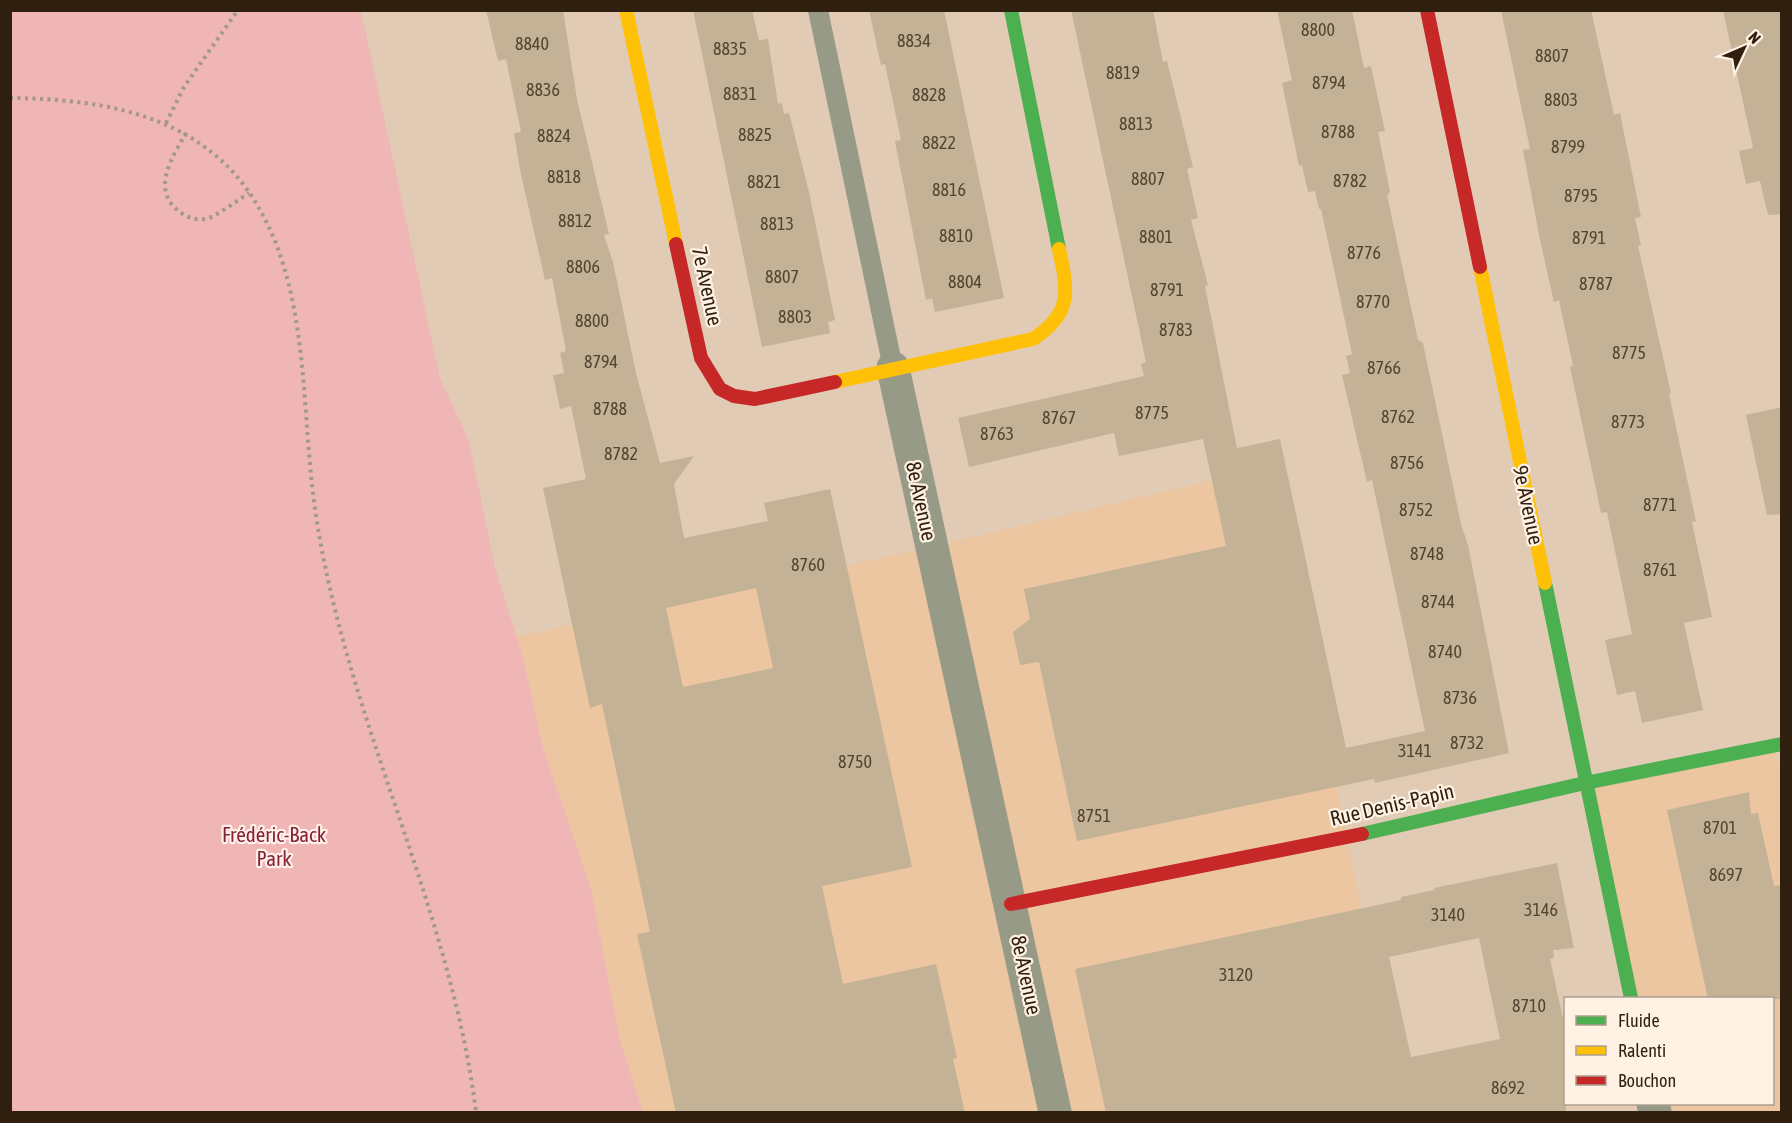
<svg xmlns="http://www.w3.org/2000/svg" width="1792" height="1123" font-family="'Asap Condensed',sans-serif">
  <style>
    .built { fill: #ebc6a1 }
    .green { fill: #f0b5b5 }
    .building { fill: #c4b297; fill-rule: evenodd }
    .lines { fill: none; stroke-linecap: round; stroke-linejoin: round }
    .path { stroke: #a09987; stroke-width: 4; stroke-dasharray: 3 4.5; stroke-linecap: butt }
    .lane { stroke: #969a86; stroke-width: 20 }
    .street { stroke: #969a86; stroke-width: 33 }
    .fast { stroke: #4caf50; stroke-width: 14 }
    .slow { stroke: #ffc107; stroke-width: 14 }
    .jam { stroke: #c62828; stroke-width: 14 }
    .labels { text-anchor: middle; stroke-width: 4.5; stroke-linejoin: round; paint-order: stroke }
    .number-label { font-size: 18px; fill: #544430 }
    .street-label { font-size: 21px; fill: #2f1f0e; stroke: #fff2e5 }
    .park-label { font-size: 21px; fill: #881e41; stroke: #fff2e5 }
  </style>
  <rect width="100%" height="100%" fill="#e2cbb4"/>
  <g class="built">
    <polygon points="1271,466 1403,1112 608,1112 497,641 931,547"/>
    <polygon points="1773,742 1782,781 1781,1112 1655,1112 1653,1104 1772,1104 1772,998 1631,998 1585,783"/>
  </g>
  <polygon class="green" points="10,11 361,11 440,378 469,441 495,567 524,661 542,745 591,889 620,1041 643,1112 11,1112"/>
  <g class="building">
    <path d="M 486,10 L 563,10 L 577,99 L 609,234 L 604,235 L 613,262 L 636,373 L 660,463 L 694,456 L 674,484 L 684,538 L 768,521 L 764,503 L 830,489 L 912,867 L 822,886 L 843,984 L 936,964 L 957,1058 L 953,1059 L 965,1113 L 676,1113 L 637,934 L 650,932 L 602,704 L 590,708 L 543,488 L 586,479 L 571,406 L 560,409 L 553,375 L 564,373 L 560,353 L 566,351 L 552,278 L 545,280 L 520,170 L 514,133 L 521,132 L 506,59 L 498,61 ZM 756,588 L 773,668 L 683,687 L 666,608 Z"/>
    <polygon points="693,10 752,10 759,40 768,39 778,104 782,103 784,114 789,113 809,192 835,320 828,322 830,333 762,347"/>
    <polygon points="869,10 944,10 1004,298 935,312 932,298 926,300 895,141 901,140 885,64 881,65"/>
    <polygon points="1071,10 1153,10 1163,62 1167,61 1193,167 1187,169 1198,218 1191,220 1208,285 1205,286 1237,448 1280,439 1346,748 1425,731 1372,480 1367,482 1342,375 1350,373 1346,356 1352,354 1321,209 1319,209 1315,191 1308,192 1302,165 1299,166 1282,83 1292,80 1277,10 1352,10 1364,68 1371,66 1385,131 1378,132 1390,192 1387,195 1418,340 1423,343 1461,524 1468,545 1509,753 1375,783 1374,779 1077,841 1039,662 1020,665 1013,632 1030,619 1024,589 1226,546 1203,439 1119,456 1114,433 969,467 958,418 1144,376 1141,364 1146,362"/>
    <polygon points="1501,10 1591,10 1614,115 1620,113 1641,217 1635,218 1641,245 1638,246 1671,393 1669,394 1696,521 1692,522 1712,617 1684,623 1703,710 1642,723 1635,691 1617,695 1605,640 1632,634 1607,512 1601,513 1570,367 1573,366 1559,300 1554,302 1540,240 1523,150 1530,149"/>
    <polygon points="1723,10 1782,10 1782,214 1768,215 1760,181 1746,184 1739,151 1753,148"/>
    <polygon points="1782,407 1782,514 1767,515 1746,415"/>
    <polygon points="1749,792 1751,814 1758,813 1774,886 1782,885 1782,999 1708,999 1667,810"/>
    <path d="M 1557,863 L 1574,948 L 1553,950 L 1554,958 L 1550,959 L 1566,1032 L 1566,1113 L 1106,1113 L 1075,969 L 1401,900 L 1401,897 L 1434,890 L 1434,888 ZM 1479,938 L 1500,1039 L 1411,1057 L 1389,957 Z"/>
  </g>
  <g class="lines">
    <g class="path">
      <path d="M 10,98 C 96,99 187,112 243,184 C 307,268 301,385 312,485 C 336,701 449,896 476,1112"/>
      <polyline points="166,123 184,87 238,10"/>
      <path d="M 186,133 C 171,159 149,193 183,214 C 191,219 200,221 209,218 C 223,212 236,201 249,193"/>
    </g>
    <polyline class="lane" points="818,10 893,368"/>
    <g class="street">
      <polyline points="893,368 1055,1112"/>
      <polyline points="1653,1104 1655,1112"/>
    </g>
    <g class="fast">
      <polyline points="1011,10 1059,249"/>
      <polyline points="1545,583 1631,998"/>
      <polyline points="1362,834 1585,783 1782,744"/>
    </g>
    <g class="slow">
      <polyline points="626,10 676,244"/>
      <polyline points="1480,267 1545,583"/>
      <path d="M 835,382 L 1033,339 C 1073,313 1068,291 1059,249"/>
    </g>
    <g class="jam">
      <polyline points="1427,10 1480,267"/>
      <polyline points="676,244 701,358 720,389 734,396 755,399 835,382"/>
      <polyline points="1011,904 1362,834"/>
    </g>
  </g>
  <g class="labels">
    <g class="number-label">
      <text x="1318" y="36">8800</text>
      <text x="914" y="47">8834</text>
      <text x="532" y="50">8840</text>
      <text x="730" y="55">8835</text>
      <text x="1552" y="62">8807</text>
      <text x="1123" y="79">8819</text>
      <text x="1329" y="89">8794</text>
      <text x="543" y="96">8836</text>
      <text x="740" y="100">8831</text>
      <text x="929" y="101">8828</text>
      <text x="1561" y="106">8803</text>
      <text x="1136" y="130">8813</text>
      <text x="1338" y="138">8788</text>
      <text x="755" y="141">8825</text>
      <text x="554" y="142">8824</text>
      <text x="939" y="149">8822</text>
      <text x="1568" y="153">8799</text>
      <text x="564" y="183">8818</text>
      <text x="1148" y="185">8807</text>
      <text x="1350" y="187">8782</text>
      <text x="764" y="188">8821</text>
      <text x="949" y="196">8816</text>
      <text x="1581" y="202">8795</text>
      <text x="575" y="227">8812</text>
      <text x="777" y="230">8813</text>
      <text x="956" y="242">8810</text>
      <text x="1156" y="243">8801</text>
      <text x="1589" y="244">8791</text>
      <text x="1364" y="259">8776</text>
      <text x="583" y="273">8806</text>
      <text x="782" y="283">8807</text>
      <text x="965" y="288">8804</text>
      <text x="1596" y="290">8787</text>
      <text x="1167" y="296">8791</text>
      <text x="1373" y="308">8770</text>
      <text x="795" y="323">8803</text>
      <text x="592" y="327">8800</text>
      <text x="1176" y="336">8783</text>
      <text x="1629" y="359">8775</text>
      <text x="601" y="368">8794</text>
      <text x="1384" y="374">8766</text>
      <text x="610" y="415">8788</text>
      <text x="1152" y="419">8775</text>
      <text x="1398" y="423">8762</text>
      <text x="1059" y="424">8767</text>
      <text x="1628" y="428">8773</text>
      <text x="997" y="440">8763</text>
      <text x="621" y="460">8782</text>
      <text x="1407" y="469">8756</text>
      <text x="1660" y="511">8771</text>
      <text x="1416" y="516">8752</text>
      <text x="1427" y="560">8748</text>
      <text x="808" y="571">8760</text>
      <text x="1660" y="576">8761</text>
      <text x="1438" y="608">8744</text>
      <text x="1445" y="658">8740</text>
      <text x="1460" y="704">8736</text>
      <text x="1467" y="749">8732</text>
      <text x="1415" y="757">3141</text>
      <text x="855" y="768">8750</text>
      <text x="1094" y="822">8751</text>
      <text x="1720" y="834">8701</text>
      <text x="1726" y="881">8697</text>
      <text x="1541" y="916">3146</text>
      <text x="1448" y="921">3140</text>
      <text x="1236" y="981">3120</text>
      <text x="1529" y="1012">8710</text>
      <text x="1508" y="1094">8692</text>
    </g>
    <g class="street-label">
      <text transform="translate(707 286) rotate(78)" y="7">7e Avenue</text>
      <text transform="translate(921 501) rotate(78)" y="7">8e Avenue</text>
      <text transform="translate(1528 505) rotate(78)" y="7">9e Avenue</text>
      <text transform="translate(1392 805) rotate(-13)" y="7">Rue Denis-Papin</text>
      <text transform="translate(1026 975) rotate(78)" y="7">8e Avenue</text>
    </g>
    <g class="park-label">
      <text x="274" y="842">Frédéric-Back<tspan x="274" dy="24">Park</tspan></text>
    </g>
  </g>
  <rect width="1792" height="1123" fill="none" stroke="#2f1f0e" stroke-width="24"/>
  <rect x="1564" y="997" width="210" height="108" fill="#fff2e5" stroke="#ac9e8f" stroke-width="1.5"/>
  <rect x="1576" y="1016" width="30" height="9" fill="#4caf50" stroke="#ac9e8f" stroke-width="1.5"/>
  <text x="1618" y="1027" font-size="18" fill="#2f1f0e">Fluide</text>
  <rect x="1576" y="1046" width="30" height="9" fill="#ffc107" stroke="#ac9e8f" stroke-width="1.5"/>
  <text x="1618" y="1057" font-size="18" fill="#2f1f0e">Ralenti</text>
  <rect x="1576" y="1076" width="30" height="9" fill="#c62828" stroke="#ac9e8f" stroke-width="1.5"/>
  <text x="1618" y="1087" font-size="18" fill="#2f1f0e">Bouchon</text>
  <g transform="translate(1744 48) rotate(46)" stroke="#fff2e5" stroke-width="4.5" paint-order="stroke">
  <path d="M0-4.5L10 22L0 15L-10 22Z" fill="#2f1f0e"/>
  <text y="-9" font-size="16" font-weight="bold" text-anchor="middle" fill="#2f1f0e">N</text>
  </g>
</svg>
